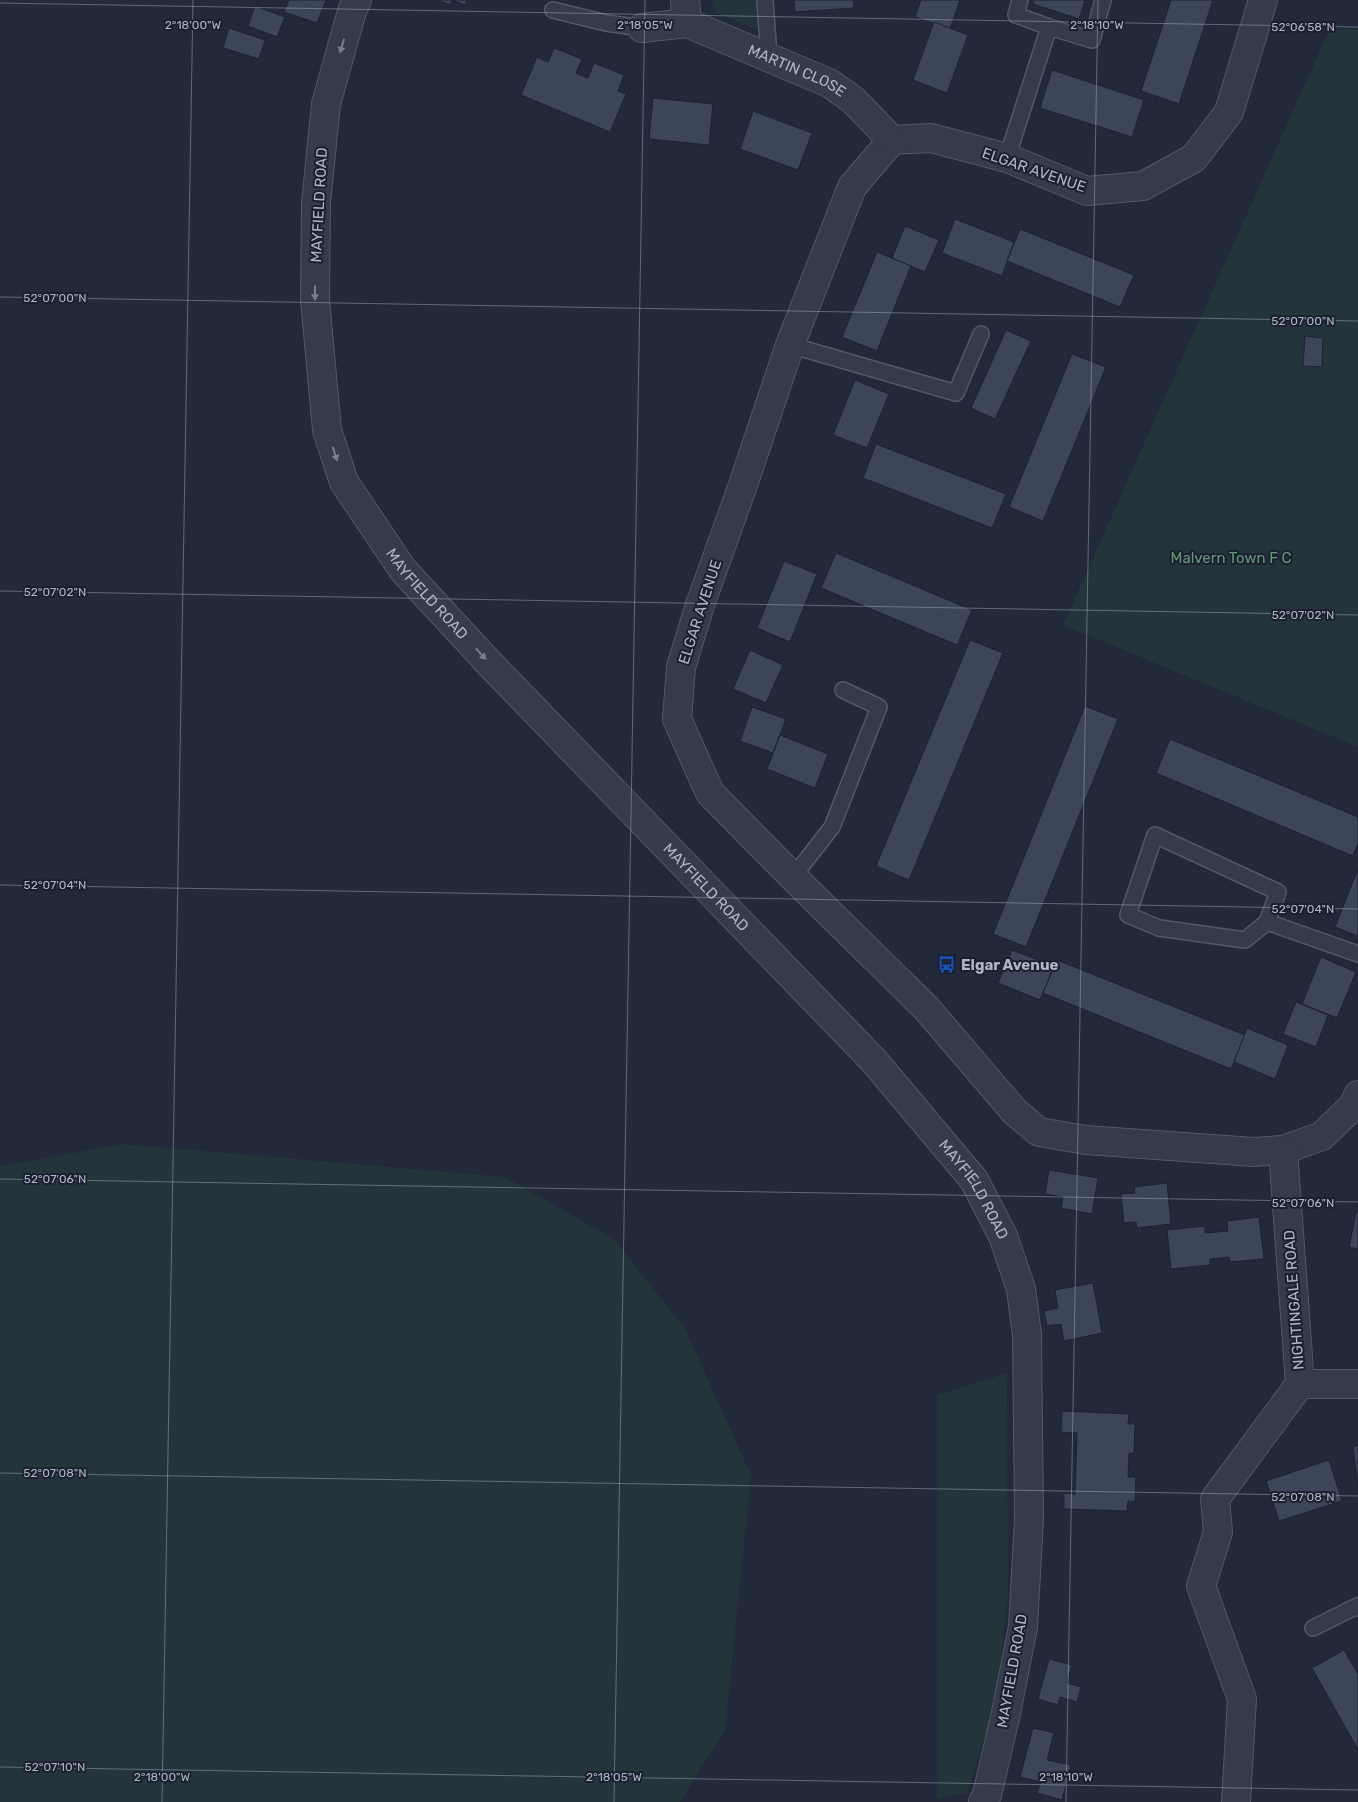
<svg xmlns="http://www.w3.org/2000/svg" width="1358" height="1802" font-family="Rubik,sans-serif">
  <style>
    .green { fill: #23353b }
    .building { fill: #3d455a; stroke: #1c2231 }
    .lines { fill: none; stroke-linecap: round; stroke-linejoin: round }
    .service-casing { stroke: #525868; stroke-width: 18 }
    .minor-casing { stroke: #525868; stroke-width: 30 }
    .service { stroke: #353b4a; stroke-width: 15 }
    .minor { stroke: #353b4a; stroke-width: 28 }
    .oneway { fill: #787e8e }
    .ticks { fill: none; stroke: #afb5c6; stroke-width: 1; stroke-opacity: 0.45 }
    .labels { text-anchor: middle; stroke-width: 4; stroke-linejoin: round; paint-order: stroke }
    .street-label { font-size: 15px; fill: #afb5c6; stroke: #1a202f }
    .park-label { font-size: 15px; fill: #669778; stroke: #1a202f }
    .poi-label { font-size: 15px; font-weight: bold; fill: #afb5c6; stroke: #1a202f; text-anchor: start }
    .ticks-label { font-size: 12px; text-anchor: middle; fill: #afb5c6; stroke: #1a202f; stroke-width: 4; stroke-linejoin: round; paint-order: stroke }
  </style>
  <rect width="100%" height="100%" fill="#21293a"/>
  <g class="green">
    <polygon points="713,0 759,0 761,32 715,12"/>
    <polygon points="1330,28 1358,30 1358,747 1063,625"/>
    <polygon points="123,1144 505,1177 614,1239 685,1329 751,1475 725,1730 680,1802 0,1802 0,1166"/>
    <polygon points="1007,1373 1008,1593 996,1701 967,1793 937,1799 937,1395"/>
  </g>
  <g class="building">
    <polygon points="289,0 326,0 317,23 284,12"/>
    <polygon points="438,0 467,0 465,5 452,0 450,5"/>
    <polygon points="794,0 853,0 854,8 795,12"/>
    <polygon points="921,0 960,0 950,29 915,17"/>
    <polygon points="1034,0 1085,0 1079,19 1033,4"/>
    <polygon points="1171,0 1213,0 1179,104 1141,91"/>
    <polygon points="255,6 285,17 277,37 248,26"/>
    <polygon points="934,22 968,35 947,93 913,80"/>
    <polygon points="229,28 265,40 259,59 223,48"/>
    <polygon points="554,48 582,59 576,73 588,78 594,63 624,75 618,91 626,94 610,132 521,95 537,57 548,62"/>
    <polygon points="1052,70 1144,100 1132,137 1040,108"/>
    <polygon points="653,98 713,104 709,145 649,139"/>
    <polygon points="753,111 812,133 798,170 740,149"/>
    <polygon points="955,219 1014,242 1002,276 942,253"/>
    <polygon points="905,226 939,240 925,272 892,258"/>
    <polygon points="1020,229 1134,275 1120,307 1007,261"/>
    <polygon points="877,252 911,266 877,351 842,337"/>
    <polygon points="1006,330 1031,341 995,419 971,408"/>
    <polygon points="1305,336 1323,338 1322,367 1303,366"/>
    <polygon points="1072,354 1106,367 1043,521 1009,507"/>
    <polygon points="855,380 889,394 867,448 833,435"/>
    <polygon points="876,444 1006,494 992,528 863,478"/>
    <polygon points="836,553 972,610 957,645 821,588"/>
    <polygon points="784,561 817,574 790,642 757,628"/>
    <polygon points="970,640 1003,653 909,880 876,866"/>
    <polygon points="750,650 783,665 766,703 733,689"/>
    <polygon points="1085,706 1118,719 1026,947 993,934"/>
    <polygon points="752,707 786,719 773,753 740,741"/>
    <polygon points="780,735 828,754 815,788 767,769"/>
    <polygon points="1170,739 1358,817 1358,843 1353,856 1156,773"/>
    <polygon points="1358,869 1358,936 1335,927"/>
    <polygon points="1012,950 1054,966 1040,1000 998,983"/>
    <polygon points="1321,957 1356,972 1337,1018 1302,1004"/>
    <polygon points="1057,960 1245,1035 1231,1069 1043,993"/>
    <polygon points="1296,1002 1328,1015 1316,1047 1283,1034"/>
    <polygon points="1247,1028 1288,1045 1275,1079 1234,1062"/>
    <polygon points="1049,1170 1098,1178 1092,1214 1061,1208 1063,1197 1045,1194"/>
    <polygon points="1167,1183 1171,1224 1137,1228 1136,1222 1124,1223 1121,1194 1135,1193 1134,1187"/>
    <polygon points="1358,1203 1358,1249 1349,1247"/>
    <polygon points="1259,1217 1264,1259 1230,1262 1229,1257 1210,1259 1210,1265 1171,1269 1167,1230 1205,1226 1205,1233 1228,1231 1227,1221"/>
    <polygon points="1093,1283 1102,1333 1064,1341 1061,1324 1047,1326 1044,1311 1058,1308 1055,1290"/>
    <polygon points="1062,1411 1129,1414 1128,1424 1135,1424 1134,1453 1129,1453 1128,1477 1136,1477 1135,1502 1128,1501 1127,1511 1064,1509 1064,1493 1075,1494 1077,1433 1061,1432"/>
    <polygon points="1353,1446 1358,1446 1358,1488"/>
    <polygon points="1329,1460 1342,1501 1279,1521 1266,1481"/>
    <polygon points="1344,1650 1358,1674 1358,1750 1312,1668"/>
    <polygon points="1049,1659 1072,1665 1067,1683 1081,1687 1077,1702 1060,1697 1058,1705 1038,1699"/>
    <polygon points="1033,1728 1054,1733 1047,1760 1071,1765 1062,1800 1037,1793 1041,1782 1020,1777"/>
  </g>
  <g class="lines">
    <defs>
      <g id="service">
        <polyline points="765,0 769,57"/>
        <polyline points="1020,0 1016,15 1049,27 1092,40 1103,0"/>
        <polyline points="553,10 606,23 642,28"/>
        <polyline points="1007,158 1049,27"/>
        <polyline points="790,345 956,393 981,334"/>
        <polygon points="1155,835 1278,892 1267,922 1245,940 1159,928 1128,915"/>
        <polyline points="793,877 832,827 879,707 843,690"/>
        <polyline points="1267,922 1358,954"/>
        <polyline points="1313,1628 1357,1606 1358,1608"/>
      </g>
      <g id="minor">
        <path id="s1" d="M 357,0 L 352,11 L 326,104 L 316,203 L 315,300 L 327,430 L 344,482 L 403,570 L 490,664 L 875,1062 L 974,1180 L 1003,1236 L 1021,1289 L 1027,1335 L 1029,1519 L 1023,1627 L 1006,1713 L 987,1795 L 983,1802"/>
        <polyline points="685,0 687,23"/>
        <polyline points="1263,0 1229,112 1194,158 1143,186 1087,191 1007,158 931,138 892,140 852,187 790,345 743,485 700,605 681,667 677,719 710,793 793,877 927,1009 1015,1112 1039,1132 1086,1140 1254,1152 1283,1150 1322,1136 1354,1105 1358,1095"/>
        <path id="s2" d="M 642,28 L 687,23 L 829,83 L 852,99 L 892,140"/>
        <polyline points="1300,1384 1358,1384"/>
        <polyline points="1236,1802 1242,1699 1201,1586 1218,1532 1215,1499 1300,1384 1283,1150"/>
      </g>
    </defs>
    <use href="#service" class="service-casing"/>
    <use href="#minor" class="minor-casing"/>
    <use href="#service" class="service"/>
    <use href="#minor" class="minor"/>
  </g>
  <defs><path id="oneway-solid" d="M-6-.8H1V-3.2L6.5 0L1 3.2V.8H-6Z" transform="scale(1.25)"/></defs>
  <g class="oneway">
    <use href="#oneway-solid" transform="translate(342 46) rotate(106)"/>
    <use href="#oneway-solid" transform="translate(315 293) rotate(90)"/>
    <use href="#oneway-solid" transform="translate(335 454) rotate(73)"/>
    <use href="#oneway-solid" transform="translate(481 654) rotate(47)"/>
  </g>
  <path class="ticks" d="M 0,3 L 1358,27M 0,297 L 1358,321M 0,591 L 1358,615M 0,885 L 1358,909M 0,1179 L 1358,1202M 0,1473 L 1358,1496M 0,1767 L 1358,1790M 162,1802 L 193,0M 614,1802 L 645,0M 1066,1802 L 1098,0"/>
  <defs>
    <symbol id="bus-bare" viewBox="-9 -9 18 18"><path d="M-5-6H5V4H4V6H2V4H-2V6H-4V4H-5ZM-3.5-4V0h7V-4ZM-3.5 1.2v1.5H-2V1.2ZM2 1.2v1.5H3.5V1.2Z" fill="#1a4fb4" stroke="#1a202f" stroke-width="2.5" paint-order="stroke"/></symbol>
  </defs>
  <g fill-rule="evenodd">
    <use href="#bus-bare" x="934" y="952" width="25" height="25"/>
  </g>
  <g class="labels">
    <g class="street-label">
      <text dy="5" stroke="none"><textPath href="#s2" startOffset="165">MARTIN CLOSE</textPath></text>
      <text transform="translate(1034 170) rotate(19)" y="5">ELGAR AVENUE</text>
      <text transform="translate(319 205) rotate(-87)" y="5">MAYFIELD ROAD</text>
      <text dy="5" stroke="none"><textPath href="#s1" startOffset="630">MAYFIELD ROAD</textPath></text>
      <text transform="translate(700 612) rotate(-72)" y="5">ELGAR AVENUE</text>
      <text dy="5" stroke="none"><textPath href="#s1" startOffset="1035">MAYFIELD ROAD</textPath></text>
      <text dy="5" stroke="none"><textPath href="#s1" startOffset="1440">MAYFIELD ROAD</textPath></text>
      <text transform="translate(1294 1300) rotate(-94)" y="5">NIGHTINGALE ROAD</text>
      <text transform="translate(1012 1671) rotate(-80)" y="5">MAYFIELD ROAD</text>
    </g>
    <g class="park-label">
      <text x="1231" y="563">Malvern Town F C</text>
    </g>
    <g class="poi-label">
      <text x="961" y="970">Elgar Avenue</text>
    </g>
  </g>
  <g class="ticks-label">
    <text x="193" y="29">2°18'00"W</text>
    <text x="645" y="29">2°18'05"W</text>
    <text x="1097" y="29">2°18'10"W</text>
    <text x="1303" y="31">52°06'58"N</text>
    <text x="55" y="302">52°07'00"N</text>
    <text x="1303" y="325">52°07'00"N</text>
    <text x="55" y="596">52°07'02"N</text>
    <text x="1303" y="619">52°07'02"N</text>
    <text x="55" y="889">52°07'04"N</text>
    <text x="1303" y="913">52°07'04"N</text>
    <text x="55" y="1183">52°07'06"N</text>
    <text x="1303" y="1207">52°07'06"N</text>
    <text x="55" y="1477">52°07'08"N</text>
    <text x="1303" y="1501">52°07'08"N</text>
    <text x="55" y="1771">52°07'10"N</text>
    <text x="162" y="1781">2°18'00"W</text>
    <text x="614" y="1781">2°18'05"W</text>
    <text x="1066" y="1781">2°18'10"W</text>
  </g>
</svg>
